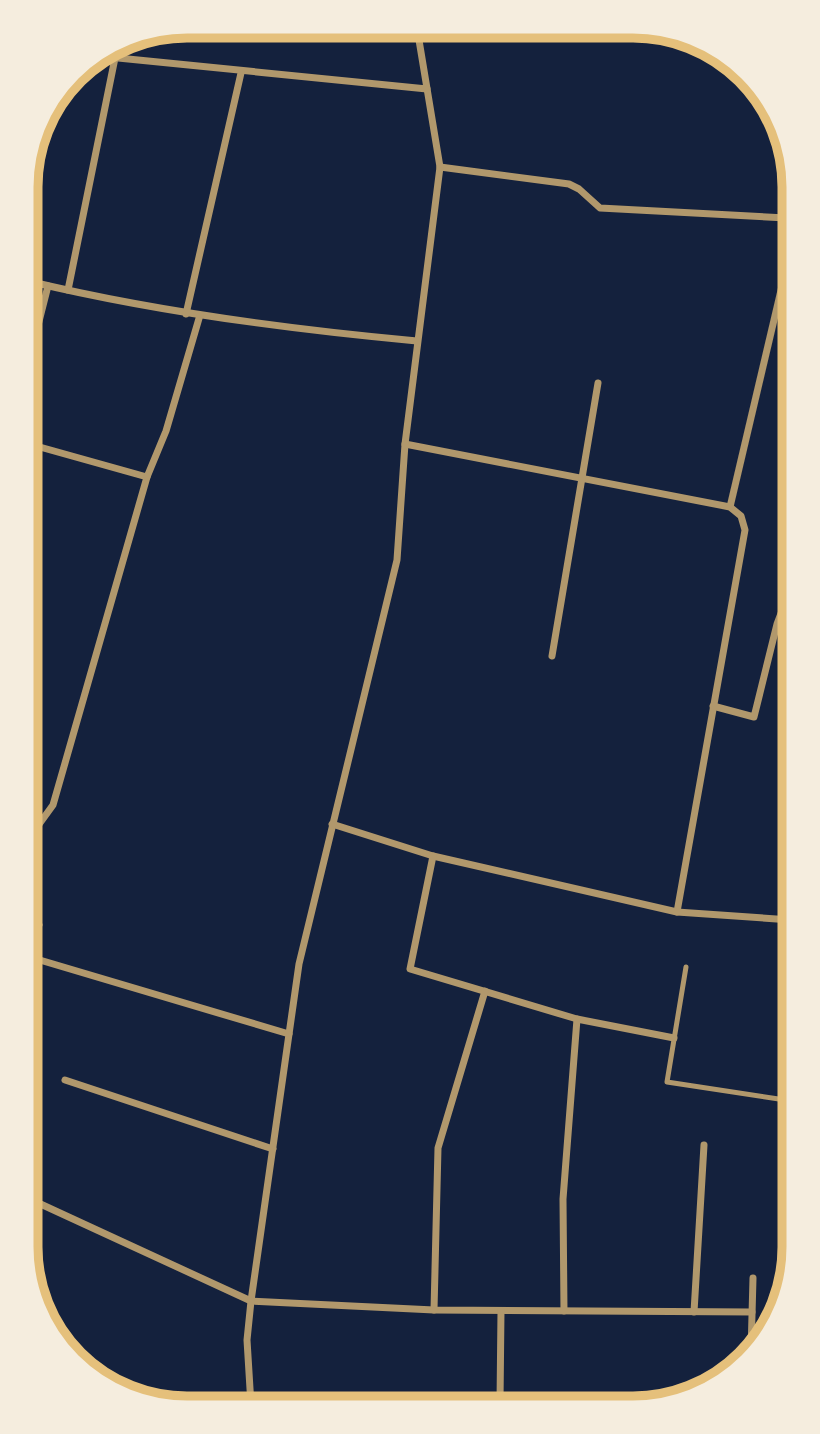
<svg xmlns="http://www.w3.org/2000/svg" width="820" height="1434" font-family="'Work Sans',sans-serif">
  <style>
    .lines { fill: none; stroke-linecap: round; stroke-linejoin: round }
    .service { stroke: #b1986c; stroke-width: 5 }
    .minor { stroke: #b1986c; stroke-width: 7 }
    .rim { fill: none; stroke: #e5c07b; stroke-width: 9 }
  </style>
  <rect width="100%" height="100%" fill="#14213d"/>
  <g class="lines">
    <g class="service">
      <polyline points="686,967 667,1082 792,1101"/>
      <polyline points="751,1333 765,1333"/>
    </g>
    <g class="minor">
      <polyline points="98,56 427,89"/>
      <polyline points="440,167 569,184 579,189 600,208 786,218"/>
      <path d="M 28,281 C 156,312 286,329 417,341"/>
      <polyline points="68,290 115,58"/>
      <polyline points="186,314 241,73"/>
      <polyline points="29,361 48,286"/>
      <polyline points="29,444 147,477 53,805 32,834"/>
      <polyline points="405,444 730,507 741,516 745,530 677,912"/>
      <polyline points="147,477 166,431 200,315"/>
      <polyline points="730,507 786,269"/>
      <polyline points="552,656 598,383"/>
      <polyline points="713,706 754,717 777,624 788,595"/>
      <polyline points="332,824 433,856 677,912 791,920"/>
      <polyline points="433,856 410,969 577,1019 674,1038"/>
      <polyline points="32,921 39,925 33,937"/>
      <polyline points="33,958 289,1034"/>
      <polyline points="65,1080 273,1149"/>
      <polyline points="34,1201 251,1301 434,1310 752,1312"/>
      <polyline points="434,1310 438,1148 485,991"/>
      <polyline points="564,1311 563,1199 577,1019"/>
      <polyline points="694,1312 704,1145"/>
      <polyline points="751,1352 753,1278"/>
      <polyline points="500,1402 501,1311"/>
      <polyline points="251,1405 247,1340 251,1301 299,964 397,560 405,444 440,167 417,28"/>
    </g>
  </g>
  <path d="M0 0H820V1434H0ZM187 38H633A149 149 0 0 1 782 187V1247A149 149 0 0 1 633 1396H187A149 149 0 0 1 38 1247V187A149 149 0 0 1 187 38Z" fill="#f5edde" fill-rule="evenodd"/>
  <path class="rim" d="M187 38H633A149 149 0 0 1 782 187V1247A149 149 0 0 1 633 1396H187A149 149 0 0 1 38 1247V187A149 149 0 0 1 187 38Z"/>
</svg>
